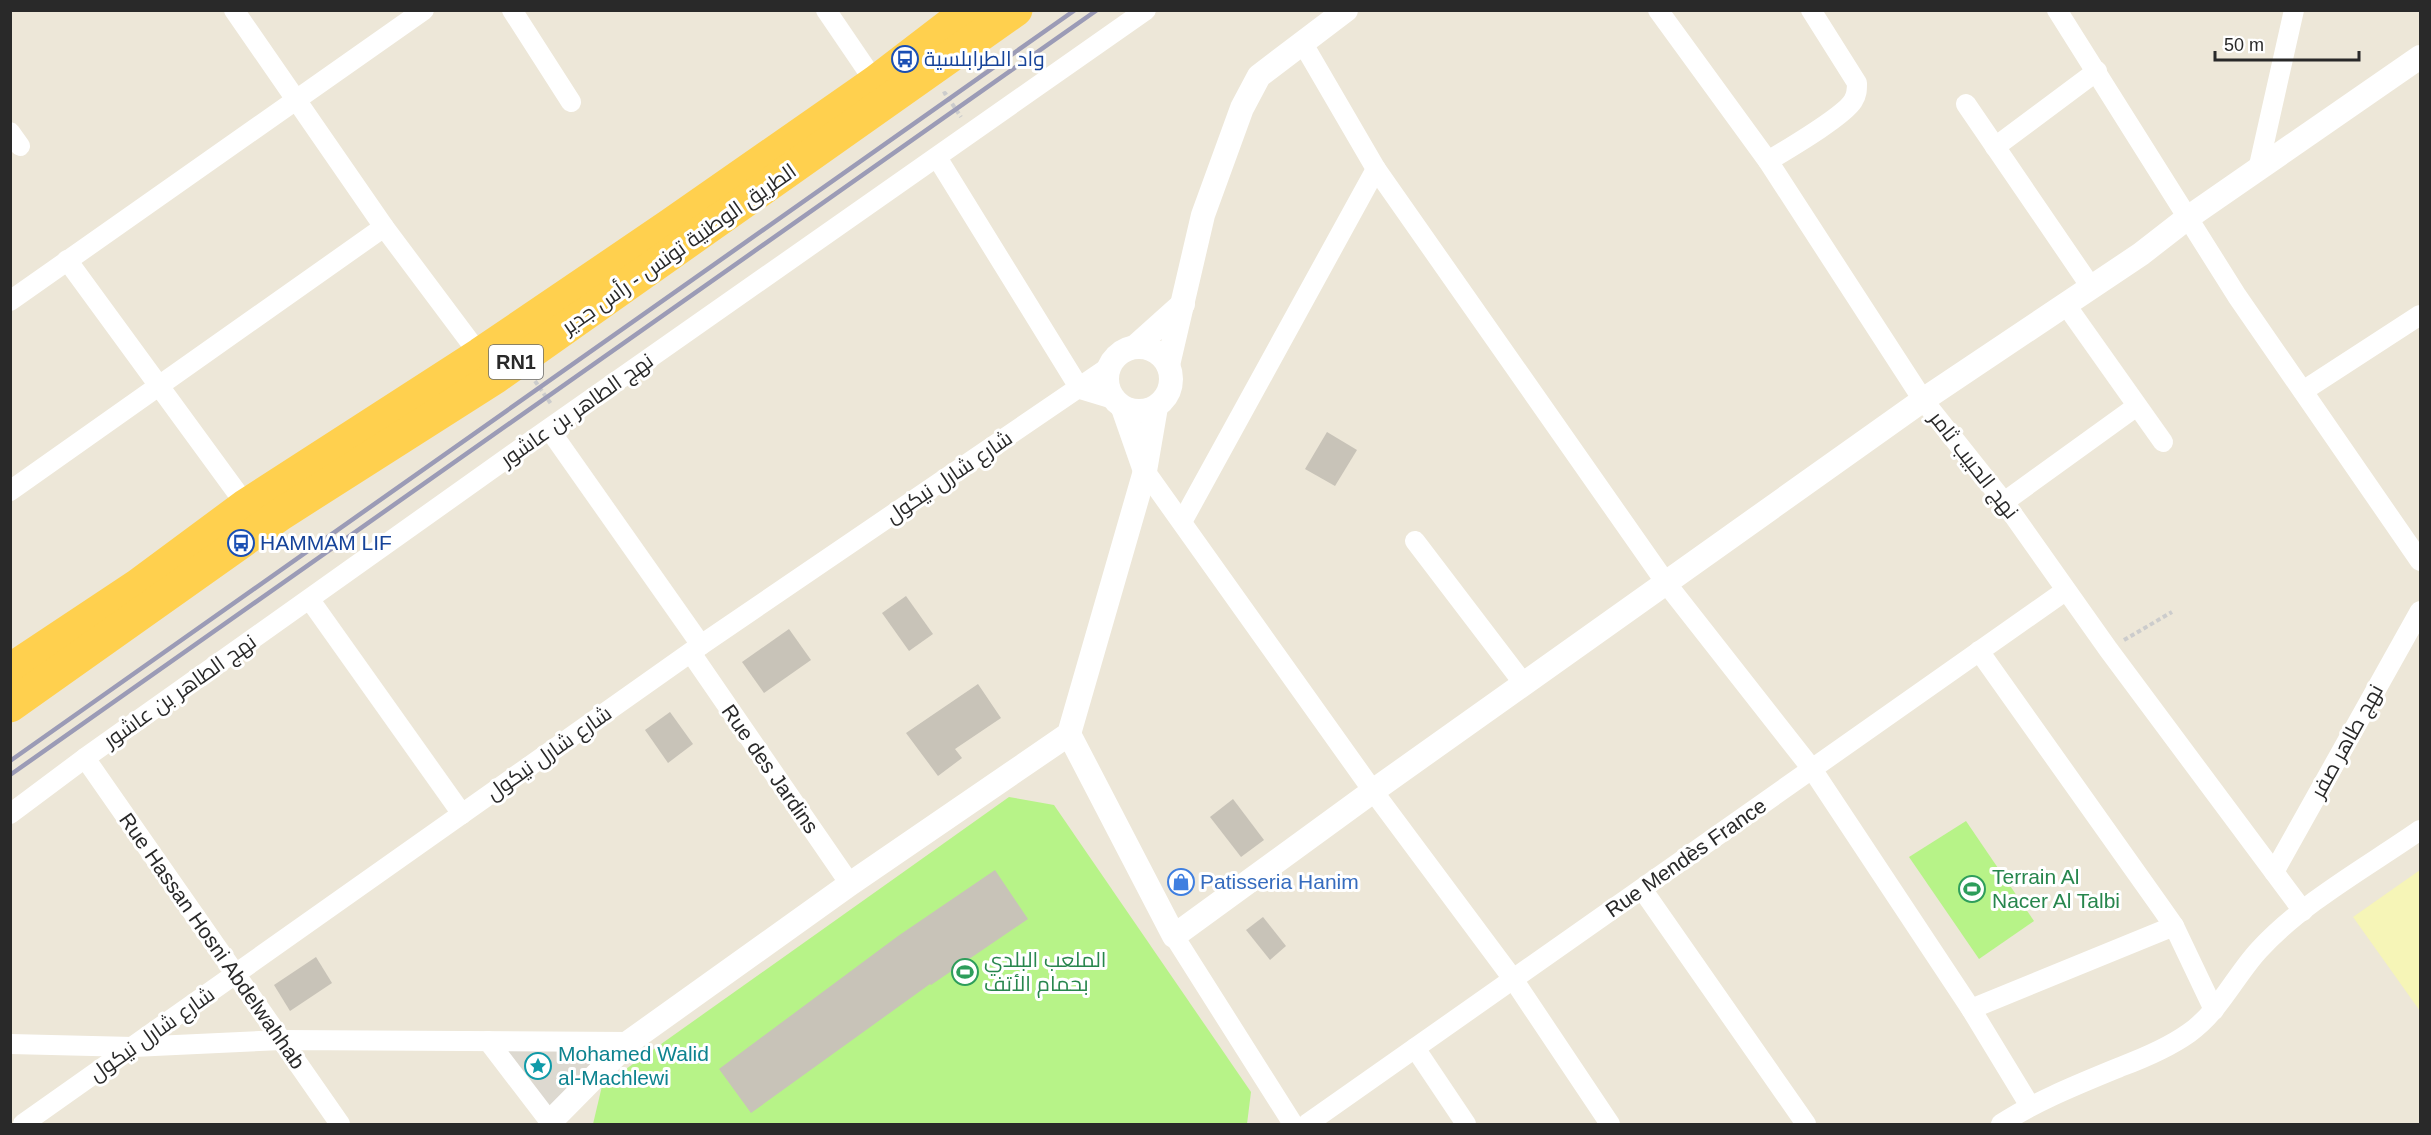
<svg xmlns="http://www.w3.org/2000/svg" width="2431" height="1135" font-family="Arial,Cairo,sans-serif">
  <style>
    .sand { fill: #f6f5b7 }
    .pitch { fill: #b7f388 }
    .plaza { fill: #ddd9d0 }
    .building { fill: #c8c3b8 }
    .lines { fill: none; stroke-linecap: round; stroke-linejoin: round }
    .path { stroke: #ccc; stroke-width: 4; stroke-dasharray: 4.5 3; stroke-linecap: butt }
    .minor { stroke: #fff; stroke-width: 20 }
    .tertiary { stroke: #fff; stroke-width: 24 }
    .trunk { stroke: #ffd04e; stroke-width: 33 }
    .rail { stroke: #9b9bb6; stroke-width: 4.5 }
    .labels { text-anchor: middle; stroke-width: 6; stroke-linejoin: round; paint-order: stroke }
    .shield { fill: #fff; stroke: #696969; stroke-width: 1.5 }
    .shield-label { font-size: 20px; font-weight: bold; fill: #292929 }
    .transit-label { font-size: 21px; fill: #164399; stroke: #fff; text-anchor: start }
    .street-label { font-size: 21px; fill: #292929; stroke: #fff }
    .leisure-label { font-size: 21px; fill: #27864d; stroke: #fff; text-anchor: start }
    .shop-label { font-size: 21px; fill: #366cbe; stroke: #fff; text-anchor: start }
    .culture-label { font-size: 21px; fill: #0d838f; stroke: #fff; text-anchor: start }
  </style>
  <rect width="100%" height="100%" fill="#ede7d8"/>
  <polygon class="sand" points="2420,870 2420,1011 2353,917"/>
  <g class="pitch">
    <polygon points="1009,797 1054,805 1251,1092 1247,1124 593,1124 602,1086"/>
    <polygon points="1966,821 2034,921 1979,959 1909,857"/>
  </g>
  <polygon class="plaza" points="492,1042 624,1044 546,1119"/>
  <g class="building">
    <polygon points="1327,432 1357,450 1335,486 1305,469"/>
    <polygon points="906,596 933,634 909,651 882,613"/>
    <polygon points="789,629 811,660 764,693 742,662"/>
    <polygon points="978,684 1001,718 955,749 962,758 938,776 906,733"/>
    <polygon points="670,712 693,744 668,763 645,730"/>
    <polygon points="1233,799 1264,840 1241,857 1210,817"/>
    <polygon points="995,870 1028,919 931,985 930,984 751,1113 719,1069 898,936"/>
    <polygon points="1263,917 1286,946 1270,960 1246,930"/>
    <polygon points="316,957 332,983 290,1011 274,985"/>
  </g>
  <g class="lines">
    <g class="path">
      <polyline points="943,94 945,93 961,117"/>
      <polyline points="535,381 551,404"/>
      <polyline points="2124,640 2172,612"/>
    </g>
    <g class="minor">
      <polyline points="234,10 384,227 485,362"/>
      <polyline points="512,10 571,102"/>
      <polyline points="826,10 875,82"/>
      <polyline points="1658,10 1768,161 1923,400 2004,502 2108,649 2303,911"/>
      <polyline points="2057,10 2237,296 2420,561"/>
      <polyline points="1302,42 1376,169 1666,583 1812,769 1971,1009 2030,1106"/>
      <polyline points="1966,104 2091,287"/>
      <polyline points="10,132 20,146"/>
      <polyline points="1995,147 2097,71"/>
      <polyline points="938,159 1080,389"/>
      <path d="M 1768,161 C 1786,150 1843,117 1853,101 C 1857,95 1857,90 1857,83 L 1811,10"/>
      <polyline points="2258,170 2294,10"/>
      <polyline points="67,260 246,505"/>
      <polyline points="10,301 424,10"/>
      <polyline points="2066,305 2163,442"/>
      <polyline points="1080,389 1113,399"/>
      <polyline points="2303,391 2420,315"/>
      <polyline points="549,429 701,645"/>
      <polyline points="1145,471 1373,791 1513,979 1610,1124"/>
      <polyline points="10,491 384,227"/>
      <polyline points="2004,502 2137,406"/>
      <polyline points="1182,522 1376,169"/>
      <polyline points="1415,541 1524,684"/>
      <polyline points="310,600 462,814"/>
      <polyline points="1979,651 2160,906 2174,926 2214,1010"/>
      <polyline points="691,653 850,884"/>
      <polyline points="85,758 340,1124"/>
      <polyline points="10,814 85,758 527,444 1146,10"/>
      <polyline points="2274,872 2420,611"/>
      <polyline points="1642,889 1806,1124"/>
      <polyline points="1174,936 1293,1124"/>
      <polyline points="1971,1009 2174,926"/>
      <polyline points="488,1041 550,1122"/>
      <polyline points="10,1044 133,1047 281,1040 629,1042"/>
      <polyline points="1415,1048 1466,1124"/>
      <polyline points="23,1124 701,645 1109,367"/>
      <polyline points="1307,1124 2065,591"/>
      <path d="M 2001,1124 C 2038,1100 2079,1084 2120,1067 C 2144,1058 2168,1048 2189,1033 C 2219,1012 2235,976 2259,950 C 2303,902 2367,867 2420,830"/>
    </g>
    <g class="tertiary">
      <circle cx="1139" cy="379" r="32"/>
      <polyline points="1135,347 1183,304"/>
      <polyline points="1168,365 1203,215 1242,108 1259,76 1346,10"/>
      <polyline points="1123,408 1144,468"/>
      <polyline points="1069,734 1174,936 1373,791 1923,400 2141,254 2186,219 2420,57"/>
      <polyline points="552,1124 550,1122 629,1042 850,884 1069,734 1145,471 1156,407"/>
    </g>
    <g class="trunk">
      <polyline points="10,670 138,585 246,505 480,354 670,225 875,82 969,10"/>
      <polyline points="10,706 281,514 496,377 1016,10"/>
    </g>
    <g class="rail">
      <polyline points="10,761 1075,10"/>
      <polyline points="10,775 1097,10"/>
    </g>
  </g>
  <defs>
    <symbol id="bus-ring" viewBox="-11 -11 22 22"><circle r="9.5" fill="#fff" stroke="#1a4fb4" stroke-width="1.5"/><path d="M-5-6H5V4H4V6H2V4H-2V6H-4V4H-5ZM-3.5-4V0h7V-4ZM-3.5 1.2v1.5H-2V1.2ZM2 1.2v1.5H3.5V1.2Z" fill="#1a4fb4"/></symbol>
    <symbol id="shop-ring" viewBox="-11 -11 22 22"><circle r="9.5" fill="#fff" stroke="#3f7fe0" stroke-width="1.5"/><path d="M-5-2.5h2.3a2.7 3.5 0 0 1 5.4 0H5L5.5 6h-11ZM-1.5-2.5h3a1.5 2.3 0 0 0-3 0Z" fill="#3f7fe0"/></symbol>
    <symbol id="stadium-ring" viewBox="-11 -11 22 22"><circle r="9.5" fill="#fff" stroke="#2e9e5b" stroke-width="1.5"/><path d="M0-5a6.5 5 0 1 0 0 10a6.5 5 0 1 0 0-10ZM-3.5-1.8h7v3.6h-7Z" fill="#2e9e5b"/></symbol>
    <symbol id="sight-ring" viewBox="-11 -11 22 22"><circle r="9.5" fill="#fff" stroke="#0f9aa8" stroke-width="1.5"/><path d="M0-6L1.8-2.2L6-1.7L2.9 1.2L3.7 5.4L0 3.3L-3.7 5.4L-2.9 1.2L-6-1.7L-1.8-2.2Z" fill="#0f9aa8"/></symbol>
  </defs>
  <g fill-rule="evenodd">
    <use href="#bus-ring" x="890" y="44" width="30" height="30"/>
    <use href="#bus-ring" x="226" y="528" width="30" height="30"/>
    <use href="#shop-ring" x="1166" y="867" width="30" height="30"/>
    <use href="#stadium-ring" x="1957" y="874" width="30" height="30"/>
    <use href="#stadium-ring" x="950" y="957" width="30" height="30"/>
    <use href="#sight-ring" x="523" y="1051" width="30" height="30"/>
  </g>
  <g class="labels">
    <rect class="shield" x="489" y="345" width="54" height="34" rx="4.5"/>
    <g class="shield-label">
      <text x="516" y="369">RN1</text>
    </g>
    <g class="transit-label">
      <text x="924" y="66">واد الطرابلسية</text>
      <text x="260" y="550">HAMMAM LIF</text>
    </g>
    <g class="street-label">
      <text transform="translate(679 249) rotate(-35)" y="7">الطريق الوطنية تونس - رأس جدير</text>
      <text transform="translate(577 410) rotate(-35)" y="7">نهج الطاهر بن عاشور</text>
      <text transform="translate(1974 465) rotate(52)" y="7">نهج الحبيب ثامر</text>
      <text transform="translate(949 477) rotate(-34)" y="7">شارع شارل نيكول</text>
      <text transform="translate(180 691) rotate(-35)" y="7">نهج الطاهر بن عاشور</text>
      <text transform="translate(2347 741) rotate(-61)" y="7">نهج طاهر صفر</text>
      <text transform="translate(549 753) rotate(-35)" y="7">شارع شارل نيكول</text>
      <text transform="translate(770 769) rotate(55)" y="7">Rue des Jardins</text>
      <text transform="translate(1686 858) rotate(-35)" y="7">Rue Mendès France</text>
      <text transform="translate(212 941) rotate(55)" y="7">Rue Hassan Hosni Abdelwahhab</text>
      <text transform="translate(152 1034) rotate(-35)" y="7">شارع شارل نيكول</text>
    </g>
    <g class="leisure-label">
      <text x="1992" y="884">Terrain Al<tspan x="1992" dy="24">Nacer Al Talbi</tspan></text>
      <text x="984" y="967">الملعب البلدي<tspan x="984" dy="24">بحمام الأتف</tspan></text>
    </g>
    <g class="shop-label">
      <text x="1200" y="889">Patisseria Hanim</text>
    </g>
    <g class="culture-label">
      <text x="558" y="1061">Mohamed Walid<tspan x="558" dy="24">al-Machlewi</tspan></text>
    </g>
  </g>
  <rect width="2431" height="1135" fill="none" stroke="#292929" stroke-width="24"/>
  <path d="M2215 51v9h144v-9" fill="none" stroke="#292929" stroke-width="3"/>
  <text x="2224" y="51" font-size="18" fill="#292929" stroke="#ffffff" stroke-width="4.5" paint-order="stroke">50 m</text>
</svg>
